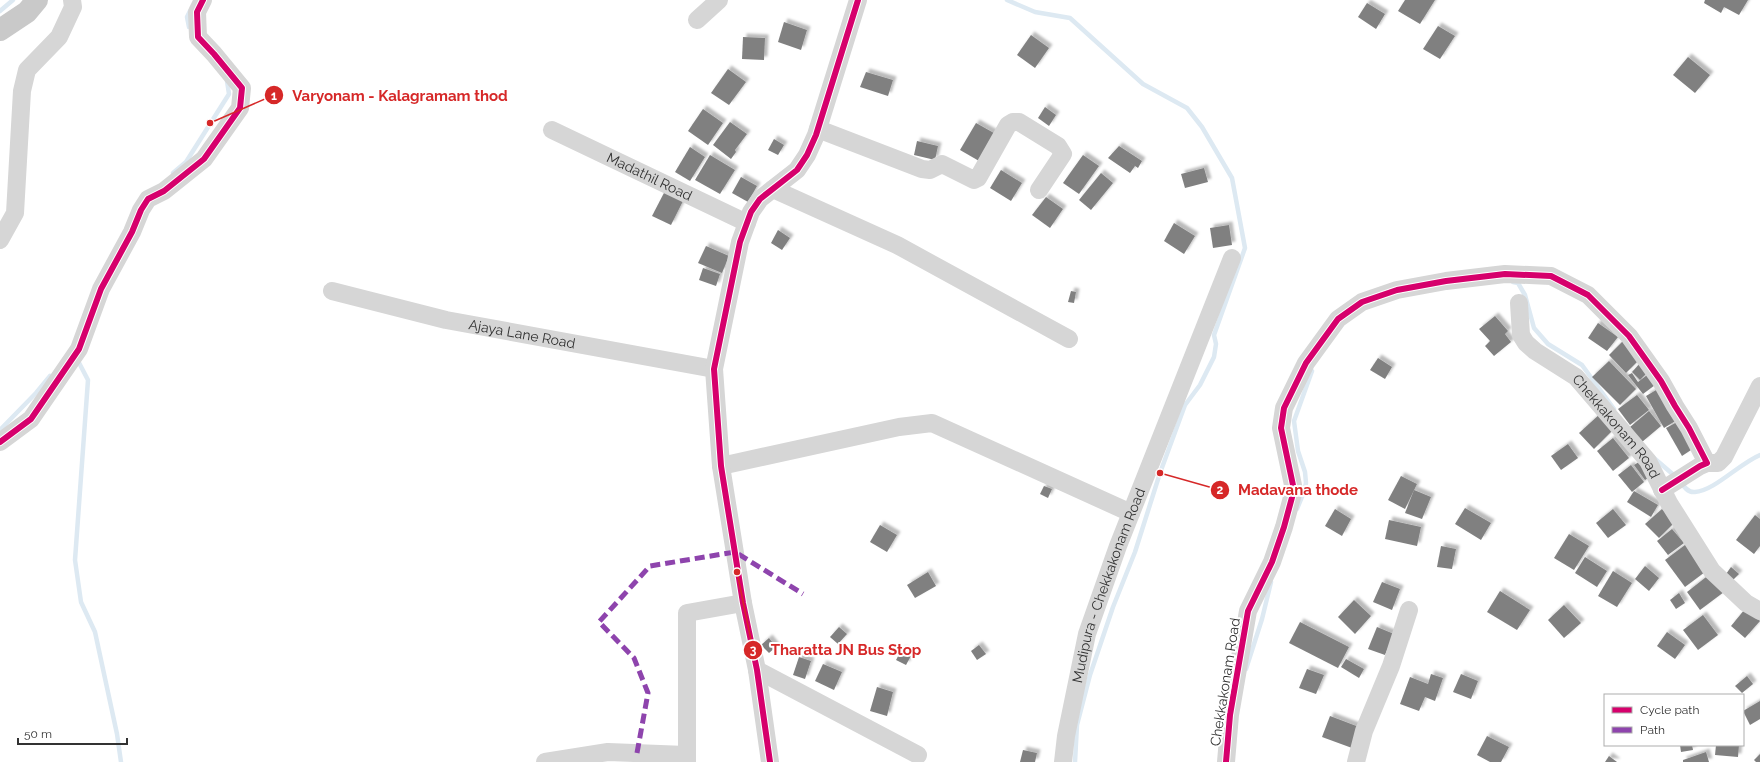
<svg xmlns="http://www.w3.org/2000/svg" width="1760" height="762" font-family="Raleway,sans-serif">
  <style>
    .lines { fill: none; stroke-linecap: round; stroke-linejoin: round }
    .stream { stroke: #dde9f2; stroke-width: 4.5 }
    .building { fill: #808080; filter: url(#shadow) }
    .minor { stroke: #d6d6d6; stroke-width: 18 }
    .major { stroke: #c9c9c9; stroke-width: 22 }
    .quiet { stroke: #8e44ad; stroke-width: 5; stroke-dasharray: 10 5; stroke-linecap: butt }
    .cycleway-casing { stroke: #fff; stroke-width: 8 }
    .cycleway { stroke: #d6006c; stroke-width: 6 }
    .labels { text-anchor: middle; stroke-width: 4; stroke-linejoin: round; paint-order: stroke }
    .street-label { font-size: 14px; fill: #323232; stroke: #fff }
    .leader { fill: none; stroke: #d62828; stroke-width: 1.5 }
    .callout-dot { fill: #d62828; stroke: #fff; stroke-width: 1.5 }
    .mark-label { font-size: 12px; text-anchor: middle; font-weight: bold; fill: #fff }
    .callout-label { font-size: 15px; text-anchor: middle; font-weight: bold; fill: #d62828; stroke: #fff; stroke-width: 4; stroke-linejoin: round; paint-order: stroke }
  </style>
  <defs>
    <filter id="shadow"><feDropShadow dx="3.5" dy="-3.5" stdDeviation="1" flood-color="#0004"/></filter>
  </defs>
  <rect width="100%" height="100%" fill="#fff"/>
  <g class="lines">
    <g class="stream">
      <polyline points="1007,0 1035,12 1070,18 1143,84 1187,108 1202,127 1232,178 1245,248 1214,335 1216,344 1214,357 1200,385 1185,405 1160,473 1135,552 1113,607 1090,675 1077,725 1075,762"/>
      <polyline points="0,11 13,0"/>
      <polyline points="189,27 187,17 190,11"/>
      <polyline points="173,173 186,162 229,94 227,81"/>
      <polyline points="1513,282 1518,283 1525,295 1534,328 1548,344 1582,365 1614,409"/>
      <polyline points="77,359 88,380 75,560 81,602 95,632 117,734 121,762"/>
      <polyline points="0,430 36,393 50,376"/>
      <polyline points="1654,458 1676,477"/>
      <path d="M 1681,482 C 1684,487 1688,493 1695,492 C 1714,491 1740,463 1760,455"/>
      <polyline points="1297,509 1304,492 1306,483 1305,472 1298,451 1294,421 1312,371"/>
      <polyline points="1246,669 1262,619 1271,582"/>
    </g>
  </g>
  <g class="building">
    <polygon points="1405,0 1435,0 1420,24 1398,11"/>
    <polygon points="1705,0 1748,0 1739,15 1724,7 1721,13 1704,3"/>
    <polygon points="1367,3 1385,14 1376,29 1358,17"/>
    <polygon points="784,22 807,30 801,50 778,42"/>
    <polygon points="1438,26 1455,36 1440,59 1423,49"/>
    <polygon points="1031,35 1049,48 1035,68 1017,55"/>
    <polygon points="743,37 765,38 764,60 742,59"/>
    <polygon points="1688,57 1710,75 1695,93 1673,75"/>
    <polygon points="728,69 746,82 729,105 711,93"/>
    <polygon points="866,72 893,80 888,96 860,87"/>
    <polygon points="1045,107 1056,115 1049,126 1038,118"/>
    <polygon points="703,109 723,123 708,145 688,131"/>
    <polygon points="730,122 747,134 735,150 736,152 731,159 713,145"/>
    <polygon points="976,123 1001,137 986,165 960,150"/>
    <polygon points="774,139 784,145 778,155 768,150"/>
    <polygon points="917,141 938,146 935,160 914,155"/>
    <polygon points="1119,146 1142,161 1138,168 1119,155 1135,166 1130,173 1108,158"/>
    <polygon points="690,147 705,157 690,181 675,172"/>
    <polygon points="710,155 735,170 720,194 695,180"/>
    <polygon points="1083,155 1099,166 1079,194 1063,183"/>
    <polygon points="1204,168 1208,182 1185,188 1181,174"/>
    <polygon points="1001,170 1022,183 1011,201 990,188"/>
    <polygon points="1101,173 1113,183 1091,210 1079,200"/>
    <polygon points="741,177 757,186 748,202 732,193"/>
    <polygon points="666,189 684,199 671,225 652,216"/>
    <polygon points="1046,197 1063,209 1050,228 1032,215"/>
    <polygon points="1174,223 1195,236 1184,254 1164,241"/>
    <polygon points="1229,225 1232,245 1213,248 1210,228"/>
    <polygon points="778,230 790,238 782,250 771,243"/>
    <polygon points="706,246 729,256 722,273 698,263"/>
    <polygon points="703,268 720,274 716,286 699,280"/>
    <polygon points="1071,291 1076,292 1074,303 1068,302"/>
    <polygon points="1495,316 1508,331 1505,334 1511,342 1494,356 1485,346 1490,341 1479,329"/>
    <polygon points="1598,323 1618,337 1607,351 1588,338"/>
    <polygon points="1623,341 1640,359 1626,373 1609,355"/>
    <polygon points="1378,358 1392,367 1385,379 1370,370"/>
    <polygon points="1609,361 1636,389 1620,405 1592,377"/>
    <polygon points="1642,361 1651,369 1640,380 1632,372"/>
    <polygon points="1651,372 1659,382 1643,394 1628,375 1632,373 1638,382"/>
    <polygon points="1663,386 1682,417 1664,428 1646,396"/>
    <polygon points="1637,395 1649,410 1630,425 1618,409"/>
    <polygon points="1649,411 1661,426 1642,442 1630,427"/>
    <polygon points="1601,413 1615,428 1594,449 1579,433"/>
    <polygon points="1679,421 1694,448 1682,456 1666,428"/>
    <polygon points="1613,438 1629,458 1613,471 1597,451"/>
    <polygon points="1568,444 1578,458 1561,470 1551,456"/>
    <polygon points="1639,462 1650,477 1645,480 1634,465"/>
    <polygon points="1631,465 1644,482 1632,492 1618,475"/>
    <polygon points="1401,476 1417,484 1405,509 1388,500"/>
    <polygon points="1044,486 1052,489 1048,498 1040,494"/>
    <polygon points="1414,490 1431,497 1422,519 1405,513"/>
    <polygon points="1634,491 1658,505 1651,517 1627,502"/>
    <polygon points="1465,508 1491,523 1481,540 1455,524"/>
    <polygon points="1335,509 1351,519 1342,536 1325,526"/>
    <polygon points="1613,509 1626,525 1608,538 1596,523"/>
    <polygon points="1662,509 1675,522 1659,538 1645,524"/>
    <polygon points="1755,515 1760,519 1760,546 1754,554 1736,540"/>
    <polygon points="1389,520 1421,527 1417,546 1385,539"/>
    <polygon points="880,525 897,535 887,552 870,542"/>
    <polygon points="1672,529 1684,543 1668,555 1657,541"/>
    <polygon points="1569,534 1589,546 1574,570 1554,558"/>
    <polygon points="1689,542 1709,569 1685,587 1665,560"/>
    <polygon points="1441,546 1456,549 1452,569 1437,567"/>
    <polygon points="1585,557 1607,571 1597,587 1575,573"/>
    <polygon points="1645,566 1659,578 1649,591 1635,579"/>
    <polygon points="1731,567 1739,574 1733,580 1726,574"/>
    <polygon points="1613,571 1632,583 1617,607 1598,596"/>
    <polygon points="928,572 936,586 915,598 907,585"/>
    <polygon points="1710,574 1724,592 1700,610 1687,592"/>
    <polygon points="1382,582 1400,589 1392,610 1373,602"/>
    <polygon points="1500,591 1530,610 1517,630 1487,612"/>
    <polygon points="1679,593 1685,603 1676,609 1670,600"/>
    <polygon points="1354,600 1371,616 1355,634 1338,617"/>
    <polygon points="1564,605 1581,623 1564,638 1548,620"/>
    <polygon points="1745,609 1760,621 1745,638 1731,626"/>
    <polygon points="1703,615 1718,635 1698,650 1683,630"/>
    <polygon points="1300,622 1349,647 1338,668 1289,643"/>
    <polygon points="839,627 847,634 838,644 830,637"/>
    <polygon points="1377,627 1394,634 1385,655 1368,649"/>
    <polygon points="1667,632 1685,645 1675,659 1657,646"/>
    <polygon points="769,638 776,647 769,653 761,645"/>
    <polygon points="979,645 986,654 977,660 971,651"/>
    <polygon points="902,649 912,654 906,665 896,660"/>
    <polygon points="799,657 811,661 805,679 793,675"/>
    <polygon points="1346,659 1364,669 1359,678 1341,667"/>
    <polygon points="823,664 842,672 834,690 815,681"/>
    <polygon points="1307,669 1324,675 1316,694 1299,688"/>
    <polygon points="1431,674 1443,678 1435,701 1425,697 1419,711 1400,704 1410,677 1428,684"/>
    <polygon points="1461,674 1478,681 1471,699 1453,692"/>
    <polygon points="1747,676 1753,684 1742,693 1735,686"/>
    <polygon points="877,687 893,692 887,716 870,711"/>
    <polygon points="1760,701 1760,719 1750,725 1743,711"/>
    <polygon points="1330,716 1359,727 1352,748 1322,737"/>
    <polygon points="1487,736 1509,747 1501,762 1490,762 1477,755"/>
    <polygon points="1680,745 1692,745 1693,750 1681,752"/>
    <polygon points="1716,745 1739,745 1738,757 1715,755"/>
    <polygon points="1023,750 1037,753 1035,762 1020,762"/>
    <polygon points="1706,752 1709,762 1683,762 1683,760"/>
    <polygon points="1760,754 1760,762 1756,762 1754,760"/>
    <polygon points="1609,756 1617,762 1605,762"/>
  </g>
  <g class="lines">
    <g class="minor">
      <polyline points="697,20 719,0"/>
      <polyline points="818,129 922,169 930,170 942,164 974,180 978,178 1008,125 1013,122 1019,122 1058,146 1063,154 1039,190"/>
      <path id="s1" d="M 552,130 L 747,223"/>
      <polyline points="773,189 897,245 1069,339"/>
      <polyline points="0,240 15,213 22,91 27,70 59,37 73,7 72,0"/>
      <path id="s2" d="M 332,291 L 446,320 L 714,369"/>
      <path id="s3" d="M 1519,303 L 1521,335 L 1526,343 L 1535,351 L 1576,377 L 1648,461 L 1669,503 L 1712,571 L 1746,603 L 1760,611"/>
      <polyline points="0,442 31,419 79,349 101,289 132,232 141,210 148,199 164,191 204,159 240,108 242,88 214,54 198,37 197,12 203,0"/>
      <polyline points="1707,463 1718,463 1724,457 1760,386"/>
      <polyline points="721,466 899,427 932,423 1131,513"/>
      <polyline points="757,670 918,755"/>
      <polyline points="545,762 608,752 686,755"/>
      <polyline points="687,762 687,613 743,603"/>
      <polyline points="770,762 757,670 743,603 721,466 714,369 740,242 751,212 760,199 797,170 807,155 816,135 858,0"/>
      <path id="s4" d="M 1063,762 L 1066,736 L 1087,634 L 1118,546 L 1232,258"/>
      <polyline points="1226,762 1230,715 1248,611 1272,562 1284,527 1294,490 1281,428 1284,408 1306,363 1338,319 1362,302 1397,290 1446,281 1505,274 1551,276 1588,295 1629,336 1661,381 1675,406 1689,428 1707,463 1700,466 1662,490"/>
      <polyline points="1356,762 1364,731 1391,666 1409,610"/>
    </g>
    <polyline class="major" points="0,30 27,12 37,0"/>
    <polyline class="quiet" points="637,753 648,693 634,658 599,622 650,566 735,552 803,594"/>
    <defs>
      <g id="cycleway">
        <polyline points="0,442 31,419 79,349 101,289 132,232 141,210 148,199 164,191 204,159 240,108 242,88 214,54 198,37 197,12 203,0"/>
        <polyline points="770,762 757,670 743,603 721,466 714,369 740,242 751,212 760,199 797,170 807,155 816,135 858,0"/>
        <polyline points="1226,762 1230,715 1248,611 1272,562 1284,527 1294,490 1281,428 1284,408 1306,363 1338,319 1362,302 1397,290 1446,281 1505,274 1551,276 1588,295 1629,336 1661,381 1675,406 1689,428 1707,463 1700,466 1662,490"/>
      </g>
    </defs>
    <use href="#cycleway" class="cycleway-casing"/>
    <use href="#cycleway" class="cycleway"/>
  </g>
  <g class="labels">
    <g class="street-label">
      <text dy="5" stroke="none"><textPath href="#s1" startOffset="108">Madathil Road</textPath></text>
      <text dy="5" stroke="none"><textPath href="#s2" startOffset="195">Ajaya Lane Road</textPath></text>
      <text dy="5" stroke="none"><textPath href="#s3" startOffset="166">Chekkakonam Road</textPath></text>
      <text dy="5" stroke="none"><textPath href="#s4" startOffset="183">Mudipura - Chekkakonam Road</textPath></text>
      <text transform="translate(1225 682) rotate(-81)" y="5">Chekkakonam Road</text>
    </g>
  </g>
  <path class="leader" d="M210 123L274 95M1160 473L1220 490M737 572L753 650"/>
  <g class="callout-dot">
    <circle cx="210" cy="123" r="4"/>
    <circle cx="1160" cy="473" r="4"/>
    <circle cx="737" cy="572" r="4"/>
    <circle cx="274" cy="95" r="10"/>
    <circle cx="1220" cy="490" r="10"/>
    <circle cx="753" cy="650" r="10"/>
  </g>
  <g class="mark-label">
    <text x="274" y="100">1</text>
    <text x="1220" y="494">2</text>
    <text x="753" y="654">3</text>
  </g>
  <g class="callout-label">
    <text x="400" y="101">Varyonam - Kalagramam thod</text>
    <text x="1298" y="495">Madavana thode</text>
    <text x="846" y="655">Tharatta JN Bus Stop</text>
  </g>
  <rect x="1604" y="694" width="140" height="52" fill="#ffffff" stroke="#adadad"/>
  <rect x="1612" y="707" width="20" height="6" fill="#d6006c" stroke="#adadad"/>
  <text x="1640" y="714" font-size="12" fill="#323232">Cycle path</text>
  <rect x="1612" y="727" width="20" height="6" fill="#8e44ad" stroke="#adadad"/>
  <text x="1640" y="734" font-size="12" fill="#323232">Path</text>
  <path d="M18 738v6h109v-6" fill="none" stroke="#323232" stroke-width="2"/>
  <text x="24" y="738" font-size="12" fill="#323232" stroke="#ffffff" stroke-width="3" paint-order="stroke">50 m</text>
</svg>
